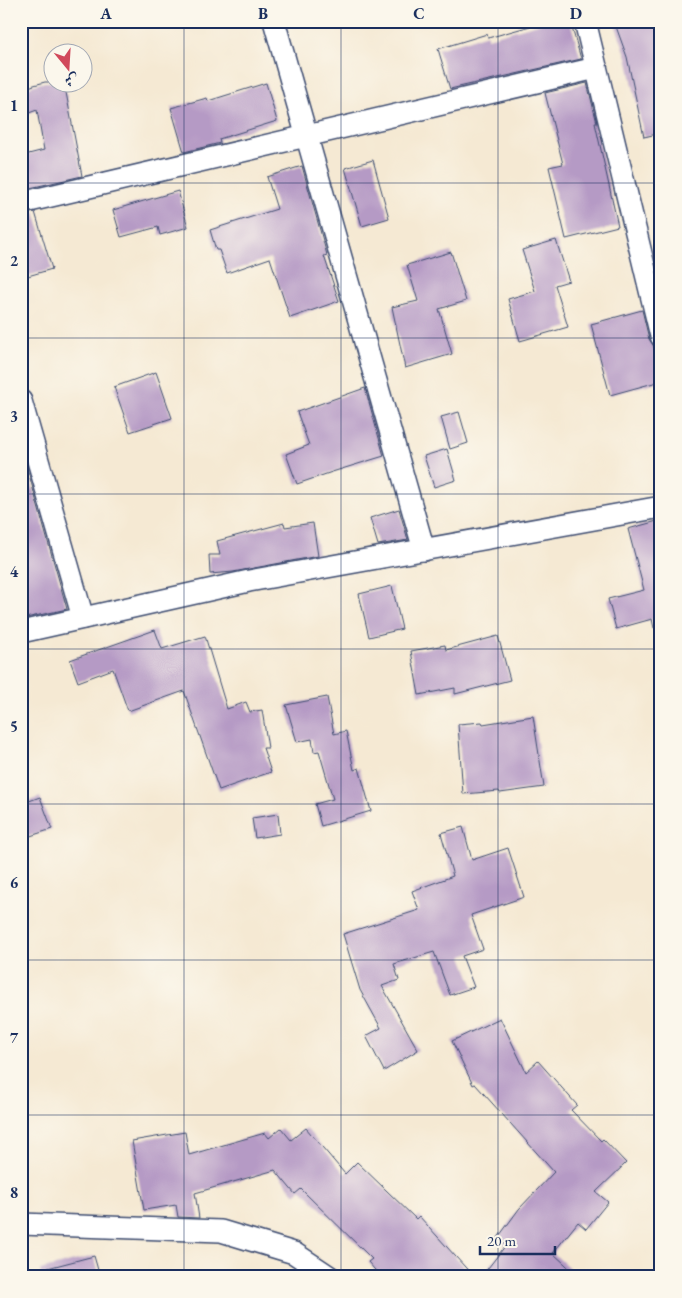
<svg xmlns="http://www.w3.org/2000/svg" width="682" height="1298" font-family="'EB Garamond',Amiri,serif">
  <style>
    .building { fill: #b59ac5 }
    .lines { fill: none; stroke-linecap: round; stroke-linejoin: round }
    .street-casing { stroke: #3c4b70; stroke-width: 24 }
    .street { stroke: #fff; stroke-width: 21 }
    .grid { fill: none; stroke: #1b2f5e; stroke-width: 1; stroke-opacity: 0.55 }
    .neatline { fill: none; stroke: #1b2f5e; stroke-width: 2 }
    .grid-label { font-size: 16px; text-anchor: middle; font-weight: bold; fill: #1b2f5e }
  </style>
  <rect width="100%" height="100%" fill="#fbf7ec"/>
  <filter id="ink" filterUnits="userSpaceOnUse"><feTurbulence type="fractalNoise" baseFrequency=".02" numOctaves="2"/><feDisplacementMap in="SourceGraphic" scale="10" xChannelSelector="R" yChannelSelector="G"/><feConvolveMatrix kernelMatrix="1 2 1 2 8 2 1 2 1" color-interpolation-filters="sRGB"/></filter>
  <filter id="wash" filterUnits="userSpaceOnUse"><feTurbulence type="fractalNoise" baseFrequency=".0096" numOctaves="4" result="noise"/><feDisplacementMap in="SourceGraphic" scale="20" xChannelSelector="R" yChannelSelector="G"/><feGaussianBlur stdDeviation="1.12" result="paint"/><feColorMatrix in="noise" values="0 0 0 0 0 0 0 0 0 0 0 0 0 0 0 0 0 1.4 0 .05"/><feComposite in="paint" operator="in"/></filter>
  <g filter="url(#wash)">
    <rect width="100%" height="100%" fill="#f5e9d3"/>
    <g id="blocks">
      <g class="building">
        <polygon points="548,21 570,21 581,59 450,89 438,49 487,34 488,38"/>
        <polygon points="614,21 661,21 661,133 644,137 627,57"/>
        <polygon points="45,82 64,82 82,176 21,190 21,156 44,150 37,110 21,116 21,90 34,85"/>
        <polygon points="266,83 277,121 219,139 220,143 184,152 171,108 207,98 208,101"/>
        <polygon points="587,83 597,123 595,123 618,226 566,239 549,167 563,164 545,93"/>
        <polygon points="373,160 389,218 362,226 345,168"/>
        <polygon points="302,166 327,255 324,256 339,301 290,318 270,258 227,273 219,250 216,250 210,230 277,209 267,177"/>
        <polygon points="178,191 188,227 160,235 158,227 121,237 113,210"/>
        <polygon points="35,212 52,269 21,278 21,215"/>
        <polygon points="556,240 569,281 555,285 568,327 520,341 508,299 535,291 522,250"/>
        <polygon points="451,252 466,301 439,309 452,354 405,368 392,307 418,301 407,265"/>
        <polygon points="642,310 649,339 653,345 661,372 661,381 610,395 591,324"/>
        <polygon points="156,372 172,418 130,432 114,387"/>
        <polygon points="365,388 384,456 332,472 297,484 286,454 309,445 297,412"/>
        <polygon points="459,412 468,443 450,449 441,417"/>
        <polygon points="447,449 456,480 434,487 424,456"/>
        <polygon points="24,457 67,609 21,619 21,458"/>
        <polygon points="399,509 408,540 378,545 370,518"/>
        <polygon points="661,520 661,627 654,628 652,619 616,629 608,599 644,590 628,529"/>
        <polygon points="284,523 285,527 313,523 318,556 233,572 210,574 209,555 220,555 217,541"/>
        <polygon points="392,586 402,629 369,637 359,594"/>
        <polygon points="155,630 162,649 205,636 227,709 246,702 250,712 262,710 268,748 263,748 271,772 219,790 184,691 128,711 113,669 78,682 70,660"/>
        <polygon points="498,636 510,680 455,694 455,688 419,695 411,651 445,645 446,650"/>
        <polygon points="327,697 334,734 346,731 354,770 359,768 371,811 321,826 315,804 333,799 319,751 314,752 312,739 297,742 286,705"/>
        <polygon points="533,716 544,787 500,793 499,791 463,794 458,724 482,722 483,724"/>
        <polygon points="40,797 52,829 21,839 21,804"/>
        <polygon points="278,814 280,834 255,838 252,818"/>
        <polygon points="463,827 472,860 508,848 524,897 471,915 483,949 462,956 474,987 450,995 434,952 394,964 399,980 382,986 418,1050 384,1071 366,1036 381,1028 360,990 343,934 419,910 412,891 453,876 441,833"/>
        <polygon points="500,1018 526,1072 538,1061 577,1105 571,1110 601,1141 603,1139 626,1163 596,1192 608,1202 586,1229 578,1222 553,1253 579,1277 481,1277 506,1245 497,1239 519,1209 554,1172 475,1084 473,1085 452,1041"/>
        <polygon points="281,1128 291,1140 306,1128 345,1174 357,1162 416,1219 419,1216 474,1277 381,1277 368,1262 372,1259 301,1189 295,1194 275,1170 195,1193 199,1218 178,1217 176,1205 144,1210 132,1141 185,1132 189,1155 265,1133 269,1138"/>
        <polygon points="94,1256 100,1277 41,1277 40,1270"/>
      </g>
    </g>
  </g>
  <g filter="url(#ink)">
    <use href="#blocks" fill-opacity="0" stroke="#3c4b70" stroke-width="1"/>
    <g class="lines">
      <defs>
        <g id="street">
          <polyline points="274,21 424,550"/>
          <polyline points="585,21 661,336"/>
          <polyline points="21,203 596,68"/>
          <polyline points="21,401 83,618"/>
          <polyline points="21,632 249,581 661,507"/>
          <polyline points="21,1224 221,1231 294,1253 330,1277"/>
        </g>
      </defs>
      <use href="#street" class="street-casing"/>
      <use href="#street" class="street"/>
    </g>
  </g>
  <path class="grid" d="M 184,21 L 184,1277M 341,21 L 341,1277M 498,21 L 498,1277M 21,183 L 661,183M 21,338 L 661,338M 21,494 L 661,494M 21,649 L 661,649M 21,804 L 661,804M 21,960 L 661,960M 21,1115 L 661,1115"/>
  <rect width="682" height="1298" fill="none" stroke="#fbf7ec" stroke-width="55"/>
  <g transform="translate(68 68) rotate(162)"><circle r="24" fill="#fbf7ec" stroke="#a1a7b3"/>
  <path d="M0-4L9 19L0 12L-9 19Z" fill="#d1495b"/>
  <text y="-8" font-size="14" font-weight="bold" text-anchor="middle" fill="#1b2f5e">ش</text>
  </g>
  <path d="M480 1246v8h75v-8" fill="none" stroke="#1b2f5e" stroke-width="2.5"/>
  <text x="487" y="1246" font-size="15" fill="#1b2f5e" stroke="#fbf7ec" stroke-width="4" paint-order="stroke">20 m</text>
  <rect x="28" y="28" width="626" height="1242" class="neatline"/>
  <g class="grid-label">
    <text x="106" y="19">A</text>
    <text x="263" y="19">B</text>
    <text x="419" y="19">C</text>
    <text x="576" y="19">D</text>
    <text x="14" y="111">1</text>
    <text x="14" y="266">2</text>
    <text x="14" y="422">3</text>
    <text x="14" y="577">4</text>
    <text x="14" y="732">5</text>
    <text x="14" y="888">6</text>
    <text x="14" y="1043">7</text>
    <text x="14" y="1198">8</text>
  </g>
</svg>
